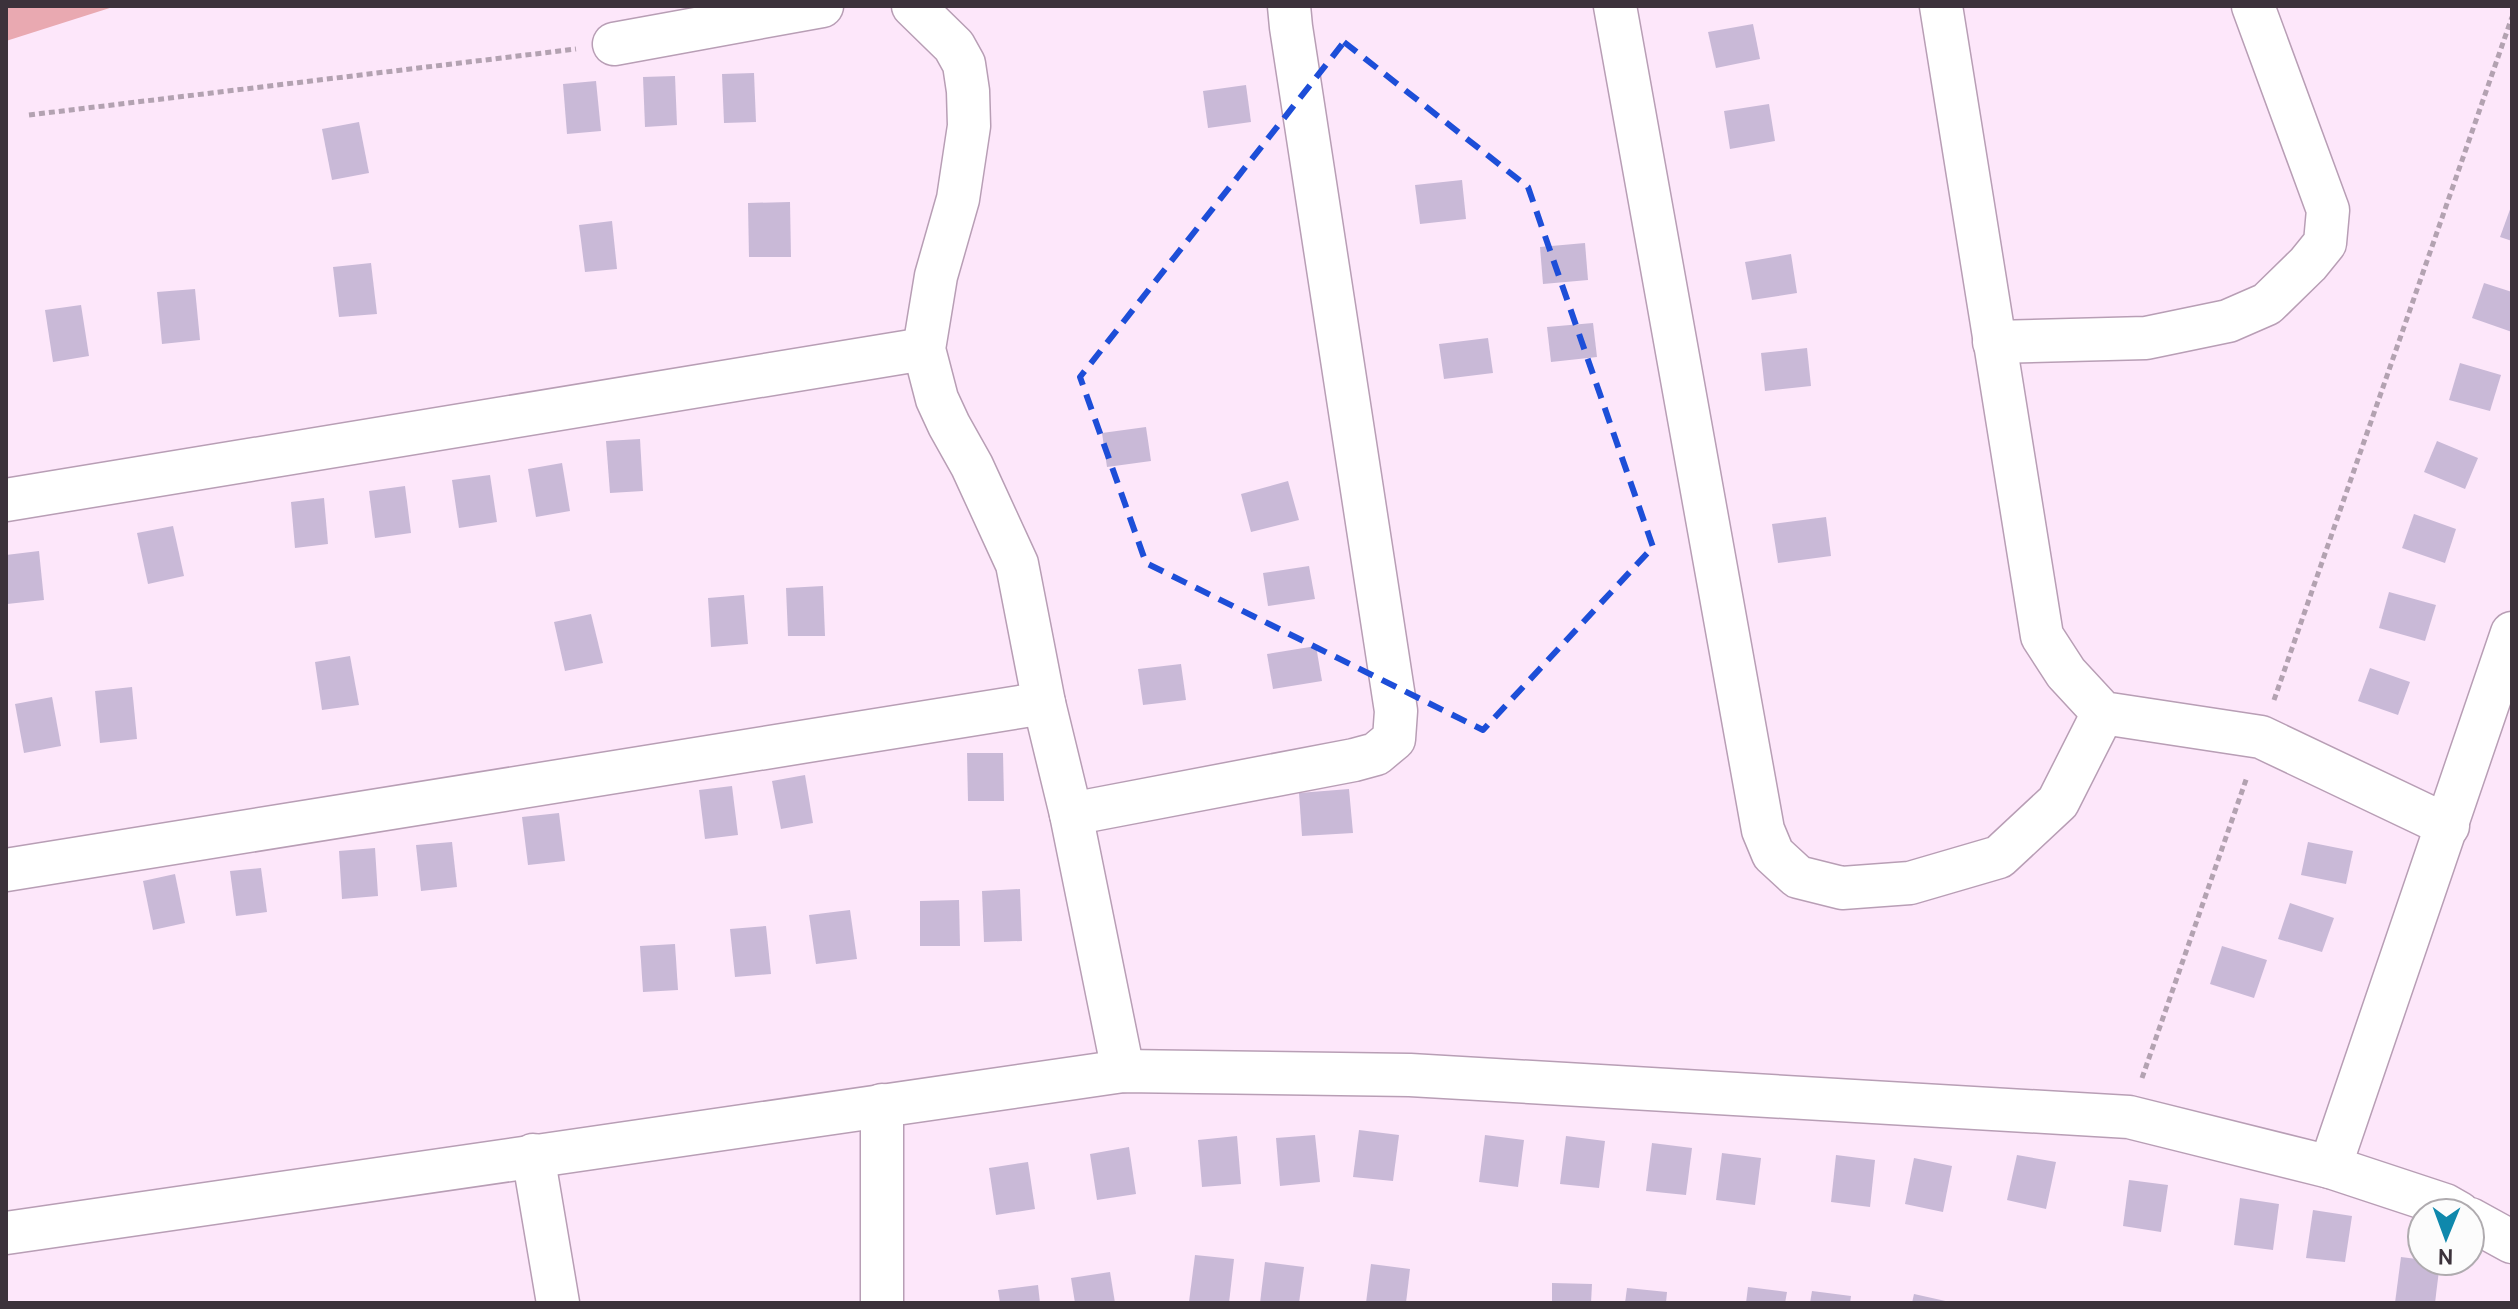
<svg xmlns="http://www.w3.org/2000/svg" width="2518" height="1309" font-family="Cabin,sans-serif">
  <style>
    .green { fill: #e9a9b1 }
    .building { fill: #c9b9d7 }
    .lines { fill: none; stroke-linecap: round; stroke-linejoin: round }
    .minor-casing { stroke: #b89eb5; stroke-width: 45 }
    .path { stroke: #b3a2b1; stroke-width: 5; stroke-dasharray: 6 4; stroke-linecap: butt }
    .minor { stroke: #fff; stroke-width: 42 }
    .marked { fill: none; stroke: #1d4ed8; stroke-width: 6; stroke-dasharray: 16 10; stroke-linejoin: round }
  </style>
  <rect width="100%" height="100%" fill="#fde7fa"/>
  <polygon class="green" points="6,6 116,6 6,41"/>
  <g class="building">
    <polygon points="1753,24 1760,59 1716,68 1708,32"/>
    <polygon points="754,73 756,122 724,123 722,74"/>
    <polygon points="675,76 677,125 645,127 643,77"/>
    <polygon points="596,81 601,131 567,134 563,84"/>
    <polygon points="1246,85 1251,122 1208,128 1203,91"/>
    <polygon points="1769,104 1775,141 1730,149 1724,111"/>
    <polygon points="359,122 369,173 332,180 322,129"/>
    <polygon points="1462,180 1466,219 1420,224 1415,185"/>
    <polygon points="790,202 791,257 749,257 748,203"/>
    <polygon points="2512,204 2512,241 2500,237"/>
    <polygon points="612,221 617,269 585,272 579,225"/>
    <polygon points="1585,243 1588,280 1543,284 1540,247"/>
    <polygon points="1791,254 1797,293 1752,300 1745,262"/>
    <polygon points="371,263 377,314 339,317 333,267"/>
    <polygon points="2484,283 2512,292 2512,332 2472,318"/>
    <polygon points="195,289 200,340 162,344 157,292"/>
    <polygon points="81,305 89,356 53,362 45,310"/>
    <polygon points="1593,323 1597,357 1551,362 1547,327"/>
    <polygon points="1488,338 1493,373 1444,379 1439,344"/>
    <polygon points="1807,348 1811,386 1765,391 1761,353"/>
    <polygon points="2460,363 2501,375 2490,411 2449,400"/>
    <polygon points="1146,427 1151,461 1107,467 1102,433"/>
    <polygon points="640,439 643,491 610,493 606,441"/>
    <polygon points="2437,441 2478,458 2465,489 2424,472"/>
    <polygon points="562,463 570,511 536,517 528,469"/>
    <polygon points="490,475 497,522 459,528 452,480"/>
    <polygon points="1288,481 1299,520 1251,532 1241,494"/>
    <polygon points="405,486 411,533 375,538 369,491"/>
    <polygon points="324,498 328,544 295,548 291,502"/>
    <polygon points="2414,514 2456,529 2445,563 2402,548"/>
    <polygon points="1826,517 1831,556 1778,563 1772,524"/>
    <polygon points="173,526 184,576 148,584 137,533"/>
    <polygon points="39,551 44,600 7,604 6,555"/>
    <polygon points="1309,566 1315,599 1268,606 1263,573"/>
    <polygon points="823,586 825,636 788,636 786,588"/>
    <polygon points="2389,592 2436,605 2425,641 2379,628"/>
    <polygon points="744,595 748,644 711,647 708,598"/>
    <polygon points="591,614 603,663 565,671 554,622"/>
    <polygon points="1316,646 1322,681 1273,689 1267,654"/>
    <polygon points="350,656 359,705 322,710 315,662"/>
    <polygon points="1181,664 1186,700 1143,705 1138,669"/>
    <polygon points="2370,668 2410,682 2398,715 2358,701"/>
    <polygon points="132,687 137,739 100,743 95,691"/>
    <polygon points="52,697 61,746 24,753 15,704"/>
    <polygon points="967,753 1003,753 1004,801 968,801"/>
    <polygon points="805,775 813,823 781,829 772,781"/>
    <polygon points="732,786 738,835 705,839 699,790"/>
    <polygon points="1349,789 1353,833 1302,836 1299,793"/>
    <polygon points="559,813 565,861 528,865 522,817"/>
    <polygon points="452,842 457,887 421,891 416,845"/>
    <polygon points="2308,842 2353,851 2346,884 2301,875"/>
    <polygon points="375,848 378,896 342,899 339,851"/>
    <polygon points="261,868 267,912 236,916 230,871"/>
    <polygon points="175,874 185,923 153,930 143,881"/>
    <polygon points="1020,889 1022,941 984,942 982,891"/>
    <polygon points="959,900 960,946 920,946 920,901"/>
    <polygon points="2290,903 2334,918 2322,952 2278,939"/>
    <polygon points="850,910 857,959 816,964 809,915"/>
    <polygon points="766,926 771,974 735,977 730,929"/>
    <polygon points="675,944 678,990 643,992 640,946"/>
    <polygon points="2222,946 2267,960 2254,998 2210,984"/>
    <polygon points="1359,1130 1399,1135 1393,1181 1353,1177"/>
    <polygon points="1315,1135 1320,1182 1280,1186 1276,1138"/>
    <polygon points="1485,1135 1524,1140 1518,1187 1479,1182"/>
    <polygon points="1237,1136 1241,1184 1202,1187 1198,1140"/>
    <polygon points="1566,1136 1605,1141 1599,1188 1560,1184"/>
    <polygon points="1652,1143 1692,1148 1686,1195 1646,1191"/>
    <polygon points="1129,1147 1136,1194 1097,1200 1090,1154"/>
    <polygon points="1722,1153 1761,1158 1755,1205 1716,1200"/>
    <polygon points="1836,1155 1875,1160 1870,1207 1831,1202"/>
    <polygon points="2017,1155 2056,1162 2046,1209 2007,1200"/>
    <polygon points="1914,1158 1952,1166 1943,1212 1905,1204"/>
    <polygon points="1028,1162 1035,1209 996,1215 989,1168"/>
    <polygon points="2129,1180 2168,1185 2161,1232 2123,1226"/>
    <polygon points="2240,1198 2279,1204 2273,1250 2234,1245"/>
    <polygon points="2313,1210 2352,1216 2345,1262 2306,1258"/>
    <polygon points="1195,1255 1234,1259 1229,1303 1189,1302"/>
    <polygon points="2401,1257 2440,1262 2435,1303 2395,1303"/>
    <polygon points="1265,1262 1304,1267 1299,1303 1260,1303"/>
    <polygon points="1371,1264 1410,1269 1406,1303 1366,1303"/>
    <polygon points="1110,1272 1115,1303 1075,1303 1071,1278"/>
    <polygon points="1552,1283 1592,1284 1591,1303 1552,1303"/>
    <polygon points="1038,1285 1040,1303 1000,1303 998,1290"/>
    <polygon points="1748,1287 1787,1292 1785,1303 1746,1303"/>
    <polygon points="1627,1288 1667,1292 1666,1303 1625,1303"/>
    <polygon points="1812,1291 1851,1296 1850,1303 1810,1303"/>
    <polygon points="1914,1294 1950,1302 1950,1303 1912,1303"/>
  </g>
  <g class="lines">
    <defs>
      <g id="minor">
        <polyline points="913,6 954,46 964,64 968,91 969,126 958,199 936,276 924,349 937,399 949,425 972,466 1017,564 1044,703 1071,814 1123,1071"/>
        <polyline points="1615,6 1763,830 1773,854 1798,877 1842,888 1910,883 1999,857 2058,802 2103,713"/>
        <polyline points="1941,6 2042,636 2066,673 2103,713 2261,737 2448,826"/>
        <polyline points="614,44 822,6"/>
        <polyline points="1994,342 2146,338 2228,321 2267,304 2308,264 2325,243 2328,210 2253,6"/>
        <polyline points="6,500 924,349"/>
        <polyline points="1071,814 1354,760 1376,754 1394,739 1396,711 1291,27 1289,6"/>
        <polyline points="6,870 1044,703"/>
        <polyline points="882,1105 882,1303"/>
        <polyline points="533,1155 558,1303"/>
        <polyline points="2330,1167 2512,633"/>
        <polyline points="2470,1219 2512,1242"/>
        <polyline points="6,1233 1123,1071 1410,1075 2129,1117 2330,1167 2445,1205 2459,1213"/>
      </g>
    </defs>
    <use href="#minor" class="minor-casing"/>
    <g class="path">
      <polyline points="29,115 576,49"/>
      <polyline points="2274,700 2512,17"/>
      <polyline points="2142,1078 2247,777"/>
    </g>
    <use href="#minor" class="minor"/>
  </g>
  <path class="marked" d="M 1344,42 L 1528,187 L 1653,547 L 1483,730 L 1146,563 L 1080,377 Z"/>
  <rect width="2518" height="1309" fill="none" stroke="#3c323b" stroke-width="16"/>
  <g transform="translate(2446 1237) rotate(181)"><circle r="38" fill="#fcfcfc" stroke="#afabaf" stroke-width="2"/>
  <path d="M0-6L14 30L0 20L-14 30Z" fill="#0f88ac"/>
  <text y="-12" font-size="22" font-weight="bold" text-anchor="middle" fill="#3c323b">N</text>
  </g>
</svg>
